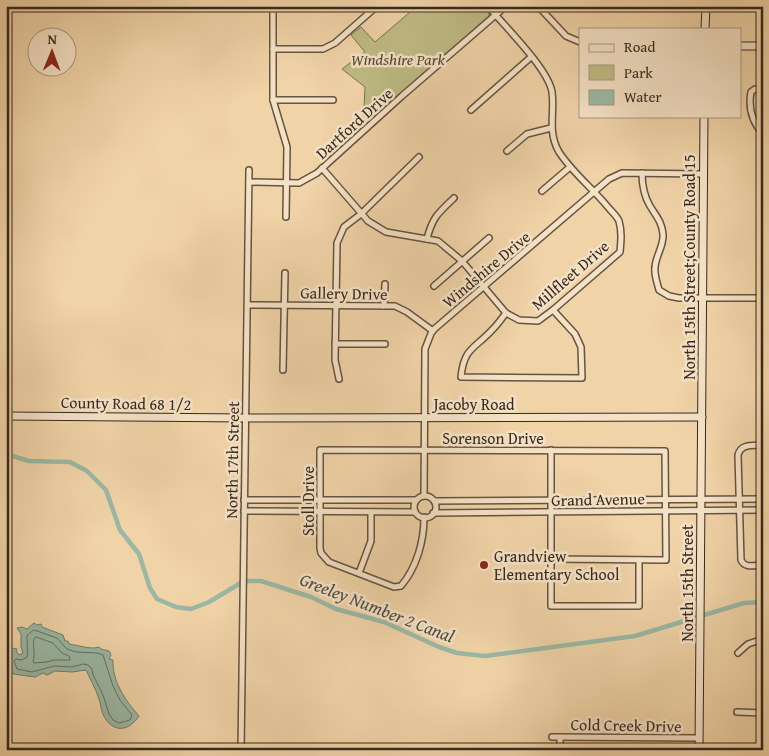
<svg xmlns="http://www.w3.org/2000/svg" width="769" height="756" font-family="'Gentium Book Plus',serif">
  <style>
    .green { fill: #bebb84; stroke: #7a7252 }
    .water { fill: #9ab8a5; stroke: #727f70 }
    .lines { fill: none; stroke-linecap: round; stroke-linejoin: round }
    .shore { stroke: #687062; stroke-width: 1 }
    .canal { stroke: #9ab8a5; stroke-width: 4.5 }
    .street-casing { stroke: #645442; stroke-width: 8 }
    .secondary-casing { stroke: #352920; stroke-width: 9 }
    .street { stroke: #f5e2c6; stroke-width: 5 }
    .secondary { stroke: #f5e2c6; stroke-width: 7 }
    .poi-dot { fill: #8f2418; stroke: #f5e2c6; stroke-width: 2 }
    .labels { text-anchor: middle; stroke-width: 5; stroke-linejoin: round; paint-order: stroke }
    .park-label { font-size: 16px; font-style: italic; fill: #504634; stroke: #f5e2c6 }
    .street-label { font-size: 16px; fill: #352920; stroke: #f5e2c6 }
    .poi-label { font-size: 16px; fill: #352920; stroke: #f5e2c6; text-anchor: start }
    .water-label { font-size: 18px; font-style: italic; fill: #4e4d41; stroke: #f5e2c6 }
  </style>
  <rect width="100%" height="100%" fill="#f0d3a7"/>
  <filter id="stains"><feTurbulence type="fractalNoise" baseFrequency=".004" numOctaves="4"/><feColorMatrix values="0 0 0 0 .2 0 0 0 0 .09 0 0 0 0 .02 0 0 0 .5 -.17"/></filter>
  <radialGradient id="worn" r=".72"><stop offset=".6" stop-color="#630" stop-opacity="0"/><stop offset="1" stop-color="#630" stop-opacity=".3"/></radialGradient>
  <polygon class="green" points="417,6 483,6 489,14 489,16 372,118 364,108 365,87 342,69 365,52 351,35 361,27 375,42"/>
  <path class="water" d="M 34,623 L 37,625 L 41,624 L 42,627 L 63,635 L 65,641 L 68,641 L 69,644 C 78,645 90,650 99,647 L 101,649 L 109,651 L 111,655 L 109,659 L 113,660 C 112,681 125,700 139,716 C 130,730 115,734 105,718 C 101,712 101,705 99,699 C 96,689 90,679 86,670 L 72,672 L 55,671 L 47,675 L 43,673 L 35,677 L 13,674 L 11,667 L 9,666 L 7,653 L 12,648 L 17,649 L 16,651 L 19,655 L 23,653 L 21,647 L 21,634 L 17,628 L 22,627 L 27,629 Z"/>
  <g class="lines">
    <g class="shore">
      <path d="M 34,630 L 57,638 L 67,649 L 76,652 L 97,653 L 103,655 L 113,686 L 120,700 L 132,715 L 130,720 L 119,723 L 113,720 L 109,714 L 103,695 L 93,675 L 92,669 L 88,665 L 83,664 L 72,667 L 54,666 L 32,672 L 17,669 L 14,661 L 16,659 L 22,660 L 27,657 C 28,654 27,641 27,636 Z"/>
      <path d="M 36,637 L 53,643 L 62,653 L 69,656 L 70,660 L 54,660 L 47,662 L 34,663 L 33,661 C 36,653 32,647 34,639 Z"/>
    </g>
    <polyline class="canal" points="6,454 29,461 70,462 87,471 106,490 120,530 139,554 150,588 157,599 176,607 191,609 209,602 244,581 261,581 311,597 336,609 384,622 439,647 457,653 485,656 635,636 744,603 763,602"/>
    <defs>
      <g id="street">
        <polyline points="273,6 273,100 287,147 286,217"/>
        <polyline points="538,6 566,36 580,42"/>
        <polyline points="273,49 323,49 335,43 377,6"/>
        <path d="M 763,89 L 755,89 L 751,92 C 748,108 752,122 763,134"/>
        <polyline points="273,100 333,100"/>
        <polyline points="471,110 531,57"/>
        <polyline points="507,151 527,134 551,128"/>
        <path d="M 322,168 L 368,221 L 386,232 L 438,241 L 462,261 L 506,313 L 519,320 L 538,321 L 553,310 L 620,252 C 621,241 622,232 619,221 C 617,216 611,211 607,206 C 592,188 572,172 559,152 C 547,131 555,113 552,92 C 548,68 504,26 488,6"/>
        <path d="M 642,173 C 642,185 644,196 650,206 C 656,216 662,222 663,234 C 664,246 656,255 655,267 C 654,275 657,282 659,290 L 669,296 L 679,298 L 763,298"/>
        <polyline points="249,182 299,183 317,173 402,96 506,6"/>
        <polyline points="542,191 570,167"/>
        <path d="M 427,239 C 432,218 438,213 454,198"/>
        <polyline points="434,286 489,238"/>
        <polyline points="248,305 395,306 407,312 433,331"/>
        <polyline points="384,306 385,284"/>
        <path d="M 506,313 C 502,318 498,324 493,329 C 475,349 464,347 461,377 L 582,378 L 581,347 L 575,334 L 553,310"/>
        <polyline points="335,344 385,344"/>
        <polyline points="283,370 285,273"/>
        <polyline points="339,379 335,360 337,243 344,227 361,214 419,157"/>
        <path d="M 763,445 C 753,446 741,443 738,455 L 741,560 C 745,569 755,565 763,565"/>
        <polyline points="551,450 551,606 639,606 639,560"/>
        <polyline points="424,496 425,349 432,331 609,179 622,173 704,174"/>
        <circle cx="425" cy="507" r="11"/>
        <polyline points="244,500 416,500"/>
        <polyline points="434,501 763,499"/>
        <polyline points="244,511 415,512"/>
        <polyline points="433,513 763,510"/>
        <path d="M 424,517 C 424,541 417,567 401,586 L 394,587 L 329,562 L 321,553 L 320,548 L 320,450 L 665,451 L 666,560 L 551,559"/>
        <polyline points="359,573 371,541 371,512"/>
        <polyline points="738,653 748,644 763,639"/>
        <polyline points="737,712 763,713"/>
        <polyline points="552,737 699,738"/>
        <polyline points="560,737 560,750"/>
        <polyline points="241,750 249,170"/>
      </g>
      <g id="secondary">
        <polyline points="705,29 706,6"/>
        <polyline points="740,46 763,46"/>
        <polyline points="6,416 246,418 702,417"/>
        <polyline points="699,750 704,116"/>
      </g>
    </defs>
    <use href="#street" class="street-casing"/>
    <use href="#secondary" class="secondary-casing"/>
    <use href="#street" class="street"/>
    <use href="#secondary" class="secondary"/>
  </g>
  <circle class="poi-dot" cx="484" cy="565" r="5"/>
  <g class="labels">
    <g class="park-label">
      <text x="398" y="65">Windshire Park</text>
    </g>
    <g class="street-label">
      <text transform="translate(354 123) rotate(-42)" y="6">Dartford Drive</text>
      <text transform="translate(689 267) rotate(-90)" y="6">North 15th Street;County Road 15</text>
      <text transform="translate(486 269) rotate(-40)" y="6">Windshire Drive</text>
      <text transform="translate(570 275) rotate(-41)" y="6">Millfleet Drive</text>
      <text transform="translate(344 293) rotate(1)" y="6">Gallery Drive</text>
      <text transform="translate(126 403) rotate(1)" y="6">County Road 68 1/2</text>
      <text x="474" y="410">Jacoby Road</text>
      <text x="493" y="444">Sorenson Drive</text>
      <text transform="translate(232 460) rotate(-89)" y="6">North 17th Street</text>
      <text transform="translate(598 499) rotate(-1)" y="6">Grand Avenue</text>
      <text transform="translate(308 501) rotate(-90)" y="6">Stoll Drive</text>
      <text transform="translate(687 583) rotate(-90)" y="6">North 15th Street</text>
      <text transform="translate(626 725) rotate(1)" y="6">Cold Creek Drive</text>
    </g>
    <g class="poi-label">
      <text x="494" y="562">Grandview<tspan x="494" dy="18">Elementary School</tspan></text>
    </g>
    <g class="water-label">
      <text transform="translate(377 608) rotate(21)" y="6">Greeley Number 2 Canal</text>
    </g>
  </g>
  <rect width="769" height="756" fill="none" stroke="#f0d3a7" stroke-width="25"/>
  <rect x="8" y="8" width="754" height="741" fill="none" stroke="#352920" stroke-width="2.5"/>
  <rect x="12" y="12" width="744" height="731" fill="none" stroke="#352920"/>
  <rect x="579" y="28" width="162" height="90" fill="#f5e2c6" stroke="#a89884"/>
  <rect x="589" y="44" width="25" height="8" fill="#f5e2c6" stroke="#a89884"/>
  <text x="624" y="52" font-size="15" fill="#352920">Road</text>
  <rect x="589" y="65" width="25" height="15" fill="#bebb84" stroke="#a89884"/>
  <text x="624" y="78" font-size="15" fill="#352920">Park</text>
  <rect x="589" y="90" width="25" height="15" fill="#9ab8a5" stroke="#a89884"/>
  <text x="624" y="102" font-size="15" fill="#352920">Water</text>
  <g transform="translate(52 52) rotate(1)"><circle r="24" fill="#f5e2c6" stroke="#a89884"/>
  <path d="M0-4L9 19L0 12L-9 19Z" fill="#8f2418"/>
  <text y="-8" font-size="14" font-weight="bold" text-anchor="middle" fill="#352920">N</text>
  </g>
  <rect width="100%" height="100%" filter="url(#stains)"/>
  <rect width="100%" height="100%" fill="url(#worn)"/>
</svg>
